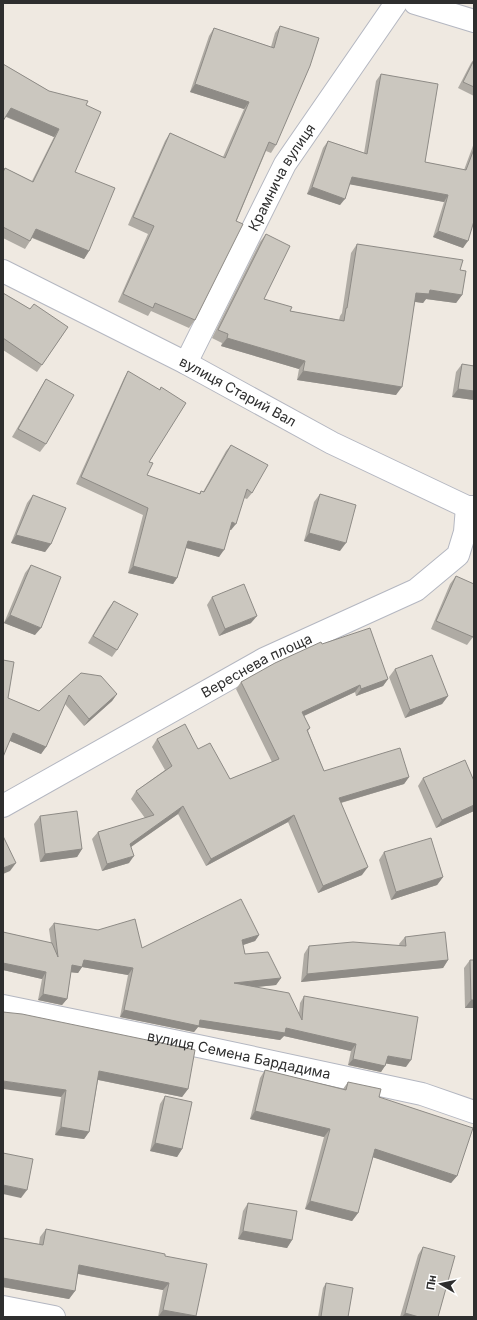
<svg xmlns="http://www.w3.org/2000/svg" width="477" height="1320" font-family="Inter,sans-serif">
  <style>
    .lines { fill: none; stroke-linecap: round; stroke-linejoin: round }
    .minor-casing { stroke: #b4b7c1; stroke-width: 24 }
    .minor { stroke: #fff; stroke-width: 22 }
    .wall { fill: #afaba4 }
    .shaded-wall { fill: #8e8b86 }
    .building { fill: #cbc7bf; stroke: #8e8b86 }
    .labels { text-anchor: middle; stroke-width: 3.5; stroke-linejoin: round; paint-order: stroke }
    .street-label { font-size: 14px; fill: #2e2e2e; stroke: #fff }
  </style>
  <rect width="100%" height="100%" fill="#efe9e1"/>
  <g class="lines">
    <defs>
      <g id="minor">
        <polyline points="415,3 474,21"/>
        <path id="s1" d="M 3,271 L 186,363 L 332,443 L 467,507 L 474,507"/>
        <path id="s2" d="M 186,363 L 285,164 L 396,3"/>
        <path id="s3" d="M 3,806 L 264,659 L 416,590 L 458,555 L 465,532 L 467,507"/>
        <path id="s4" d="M 3,1006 L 203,1047 L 422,1094 L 474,1112"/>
        <polyline points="3,1307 54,1317"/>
      </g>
    </defs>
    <use href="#minor" class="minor-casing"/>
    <use href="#minor" class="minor"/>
  </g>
  <g class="wall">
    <polygon points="280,26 276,145 271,153 266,151 195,320 189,328 151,311 148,316 118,302 148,234 128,225 165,141 170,133 223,157 244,109 190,92 209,36 214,28 271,47 275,33"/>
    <polygon points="474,59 474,96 458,88 471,63"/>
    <polygon points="3,64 49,91 86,105 75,172 89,251 84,259 32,238 25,249 3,238 3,171 5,168 32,181 54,137 6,117"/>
    <polygon points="381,74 425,162 464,170 474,143 474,221 463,248 433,237 444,202 350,184 340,205 307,194 323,148 328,141 364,153 376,81"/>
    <polygon points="266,234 264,299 290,311 339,320 340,316 342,313 351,253 357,244 460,270 462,295 456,303 426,299 423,303 415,302 396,395 297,380 299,369 221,346 222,343 212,338 260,242"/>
    <polygon points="3,293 30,309 68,327 37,372 3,350"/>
    <polygon points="462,364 474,366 474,400 452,397 456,372"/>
    <polygon points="128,371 149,462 147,475 199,494 201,491 203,492 226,451 231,445 252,493 247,499 244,498 231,530 230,530 219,557 186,548 177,578 173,584 128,573 143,515 76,484 124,378"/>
    <polygon points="46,379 46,444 40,452 12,437 41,387"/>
    <polygon points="320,494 340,551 304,541 314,502"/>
    <polygon points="33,495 51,544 45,552 11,543 27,503"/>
    <polygon points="31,565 35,635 4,623 25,573"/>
    <polygon points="456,576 473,637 467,645 431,629 450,584"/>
    <polygon points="212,597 251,623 219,636 207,605"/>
    <polygon points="114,601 117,650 112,657 88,643 108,609"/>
    <polygon points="322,644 388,679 383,686 356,696 355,692 304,716 310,728 308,731 324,771 409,777 404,784 341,803 362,875 318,893 288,822 206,866 178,814 131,847 129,863 102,871 92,839 98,832 145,818 131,799 136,791 165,770 152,747 157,739 198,749 230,779 272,762 236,689 241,682"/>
    <polygon points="395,669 448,696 442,704 405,718 389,677"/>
    <polygon points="81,673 117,694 112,701 84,726 65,704 46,747 41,754 10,741 8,698 39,711"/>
    <polygon points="423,778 474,781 474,811 436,828 418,786"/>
    <polygon points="40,816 82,849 77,857 40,862 34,824"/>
    <polygon points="384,852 443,877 437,885 391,900 379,860"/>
    <polygon points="54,923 142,948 259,935 255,941 243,945 245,954 281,978 276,985 255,987 299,1013 300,1003 304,996 406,1067 386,1063 381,1072 348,1065 351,1051 284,1036 280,1040 198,1027 194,1032 120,1017 128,975 82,967 78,973 71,972 67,999 62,1005 38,1000 42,979 3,970 3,932 51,943 49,929"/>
    <polygon points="405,937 448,960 443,968 301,982 304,954 309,946 400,946 399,944"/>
    <polygon points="470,960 474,960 474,1008 465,1008 464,968"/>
    <polygon points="3,1012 188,1089 182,1097 98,1080 89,1132 84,1139 55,1135 61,1097"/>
    <polygon points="265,1070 343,1089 348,1082 379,1097 457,1176 451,1183 373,1157 358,1213 352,1221 305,1209 324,1137 250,1119 260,1078"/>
    <polygon points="165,1096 182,1149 177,1157 150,1151 160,1104"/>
    <polygon points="248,1203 292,1240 287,1248 238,1239 243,1211"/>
    <polygon points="46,1229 165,1256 196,1317 158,1317 163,1290 78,1274 75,1291 69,1299 3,1287 3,1238 39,1244 40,1237"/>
    <polygon points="423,1247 438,1317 400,1317 418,1255"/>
    <polygon points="326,1283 348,1317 318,1317 323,1288"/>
  </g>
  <g class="shaded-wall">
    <polygon points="195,84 249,102 244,109 190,92"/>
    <polygon points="11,108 59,129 54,137 5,116"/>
    <polygon points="352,177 448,195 444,202 348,184"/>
    <polygon points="312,187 345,199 340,205 307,194"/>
    <polygon points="36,229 89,251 84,259 31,237"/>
    <polygon points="438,231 468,241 463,248 433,237"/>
    <polygon points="430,290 462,295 456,303 426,299 423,303 410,301 416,293"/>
    <polygon points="227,338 305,361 299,369 221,346"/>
    <polygon points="303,371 402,387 396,395 297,380"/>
    <polygon points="458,389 474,391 474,400 452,397"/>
    <polygon points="232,522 236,524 231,530 227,529"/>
    <polygon points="309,533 346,543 340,551 304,541"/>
    <polygon points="16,535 51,544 45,552 11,543"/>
    <polygon points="188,541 224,550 219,557 183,547"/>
    <polygon points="133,566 177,578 173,584 128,573"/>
    <polygon points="10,615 41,628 35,635 4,623"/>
    <polygon points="257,616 251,623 219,636 225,629"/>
    <polygon points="388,679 383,686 356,696 361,689"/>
    <polygon points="360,685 355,692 297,719 302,712"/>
    <polygon points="117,694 112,701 84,726 89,719"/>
    <polygon points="448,696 442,704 405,718 410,710"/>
    <polygon points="13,733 46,747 41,754 8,740"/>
    <polygon points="409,777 404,784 333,805 339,798"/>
    <polygon points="474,805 474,811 436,828 442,820"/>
    <polygon points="183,806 178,814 125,851 130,844"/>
    <polygon points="294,815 288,822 206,866 211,859"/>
    <polygon points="82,849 77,857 40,862 45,854"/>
    <polygon points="134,856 129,863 102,871 107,864"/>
    <polygon points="16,863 10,871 3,874 3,868"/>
    <polygon points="368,867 362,875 318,893 323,886"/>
    <polygon points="443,877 437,885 391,900 396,892"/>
    <polygon points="259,935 255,941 237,947 242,940"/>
    <polygon points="84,960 133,968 128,975 82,967 78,973 68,972 72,965"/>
    <polygon points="448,960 443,968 301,982 307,974"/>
    <polygon points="3,963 46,972 42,979 3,970"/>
    <polygon points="281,978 276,985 229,990 234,983"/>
    <polygon points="43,994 67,999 62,1005 38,1000"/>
    <polygon points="471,1000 474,1000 474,1008 465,1008"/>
    <polygon points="124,1010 200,1020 286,1028 356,1044 351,1051 284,1036 280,1040 198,1027 194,1032 120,1017"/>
    <polygon points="388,1056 411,1060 406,1067 383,1063"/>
    <polygon points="353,1059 385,1066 381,1072 348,1065"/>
    <polygon points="99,1071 188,1089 182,1097 94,1079"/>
    <polygon points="3,1081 66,1090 61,1097 3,1089"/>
    <polygon points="255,1111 330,1129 324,1137 250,1119"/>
    <polygon points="61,1127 89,1132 84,1139 55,1135"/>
    <polygon points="155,1143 182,1149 177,1157 150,1151"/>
    <polygon points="375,1149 457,1176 451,1183 369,1156"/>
    <polygon points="3,1185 27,1190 21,1198 3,1194"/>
    <polygon points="310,1201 358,1213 352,1221 305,1209"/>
    <polygon points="243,1231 292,1240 287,1248 238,1239"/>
    <polygon points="79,1265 169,1283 163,1290 74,1273"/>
    <polygon points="3,1278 75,1291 69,1299 3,1287"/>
    <polygon points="163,1310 196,1316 196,1317 158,1317"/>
    <polygon points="405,1313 419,1317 402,1317"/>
  </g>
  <g class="building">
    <polygon points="280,26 319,38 310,66 276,145 269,142 236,221 243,224 195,320 155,303 153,308 123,294 154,226 133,217 170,133 225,158 249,102 195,84 214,28 274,48"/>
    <polygon points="474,60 474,87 463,82"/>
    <polygon points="3,64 49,91 88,101 86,105 101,112 75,172 115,188 89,251 36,229 30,241 3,227 3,172 5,168 33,182 59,129 11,108 3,121"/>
    <polygon points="381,74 438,84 425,162 466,170 474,149 474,221 468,241 438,231 448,195 352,177 345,199 312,187 328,141 367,154"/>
    <polygon points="266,234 290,246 264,299 292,307 290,311 344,321 346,308 347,308 357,244 463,260 460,270 466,271 462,295 430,290 429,294 416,293 402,387 303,371 305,361 227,338 228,334 218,330"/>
    <polygon points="3,293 30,309 34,304 68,327 42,365 3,338"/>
    <polygon points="462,364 474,366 474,391 458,389"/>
    <polygon points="128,371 160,390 161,387 186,403 149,462 153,463 147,475 200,494 201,491 204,492 231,445 268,465 252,493 247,489 236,524 232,522 224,550 188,541 177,578 133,566 148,508 81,477"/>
    <polygon points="46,379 74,395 46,444 18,429"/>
    <polygon points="320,494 356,505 346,543 309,533"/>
    <polygon points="33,495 66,508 51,544 16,535"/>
    <polygon points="31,565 61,577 41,628 10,615"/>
    <polygon points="456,576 474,584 474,634 473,637 436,621"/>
    <polygon points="244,584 257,616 225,629 212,597"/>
    <polygon points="114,601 138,614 117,650 93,636"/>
    <polygon points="370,628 388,679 361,689 360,685 302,712 310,728 307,730 324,771 400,748 409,777 339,798 368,867 323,886 294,815 211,859 183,806 130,844 134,856 107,864 98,832 154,815 136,791 172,766 157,739 185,724 198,749 210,743 230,779 279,759 241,682 275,663 321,642 322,644"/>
    <polygon points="432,655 448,696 410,710 395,669"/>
    <polygon points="3,660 14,662 8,698 39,711 81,673 101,676 117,694 89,719 69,695 46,747 13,733 3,757"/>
    <polygon points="465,760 474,781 474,805 442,820 423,778"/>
    <polygon points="77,811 82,849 45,854 40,816"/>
    <polygon points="3,836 16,863 3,868"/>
    <polygon points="431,838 443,877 396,892 384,852"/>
    <polygon points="241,899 259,935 242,940 245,954 268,952 281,978 234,983 289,993 302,1020 304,996 418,1017 411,1060 388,1056 385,1066 353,1059 356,1044 286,1028 285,1033 200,1020 199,1026 124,1010 133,968 84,960 82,967 72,965 67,999 43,994 46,972 3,963 3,932 52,943 58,957 54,923 98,930 135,919 142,948"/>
    <polygon points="445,932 448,960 307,974 309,946 353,942 406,946 405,937"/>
    <polygon points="470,960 474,960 474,1000 471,1000"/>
    <polygon points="3,1012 22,1014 195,1050 188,1089 99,1071 89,1132 61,1127 66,1090 3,1081"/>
    <polygon points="265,1070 346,1090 348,1082 381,1089 379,1097 473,1128 457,1176 375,1149 358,1213 310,1201 330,1129 255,1111"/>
    <polygon points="165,1096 192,1102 182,1149 155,1143"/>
    <polygon points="3,1153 33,1159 27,1190 3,1185"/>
    <polygon points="248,1203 297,1211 292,1240 243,1231"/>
    <polygon points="46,1229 165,1254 165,1256 207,1264 196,1316 163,1310 169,1283 79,1265 75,1291 3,1278 3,1238 43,1245"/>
    <polygon points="423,1247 455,1256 438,1317 419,1317 405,1313"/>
    <polygon points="326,1283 353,1288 348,1317 321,1317"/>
  </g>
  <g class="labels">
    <g class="street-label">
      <text dy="5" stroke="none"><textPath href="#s2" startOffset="209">Крамнича вулиця</textPath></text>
      <text dy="5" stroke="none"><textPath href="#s1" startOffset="264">вулиця Старий Вал</textPath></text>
      <text dy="5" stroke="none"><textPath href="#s3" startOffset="290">Вереснева площа</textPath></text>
      <text dy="5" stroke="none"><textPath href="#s4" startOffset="241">вулиця Семена Бардадима</textPath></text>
    </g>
  </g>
  <rect width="477" height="1320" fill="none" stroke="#2e2e2e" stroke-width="8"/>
  <g transform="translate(441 1284) rotate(279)" stroke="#ffffff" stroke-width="3" paint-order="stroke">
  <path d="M0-3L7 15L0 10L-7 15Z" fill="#2e2e2e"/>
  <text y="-6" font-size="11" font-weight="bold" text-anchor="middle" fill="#2e2e2e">Пн</text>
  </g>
</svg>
